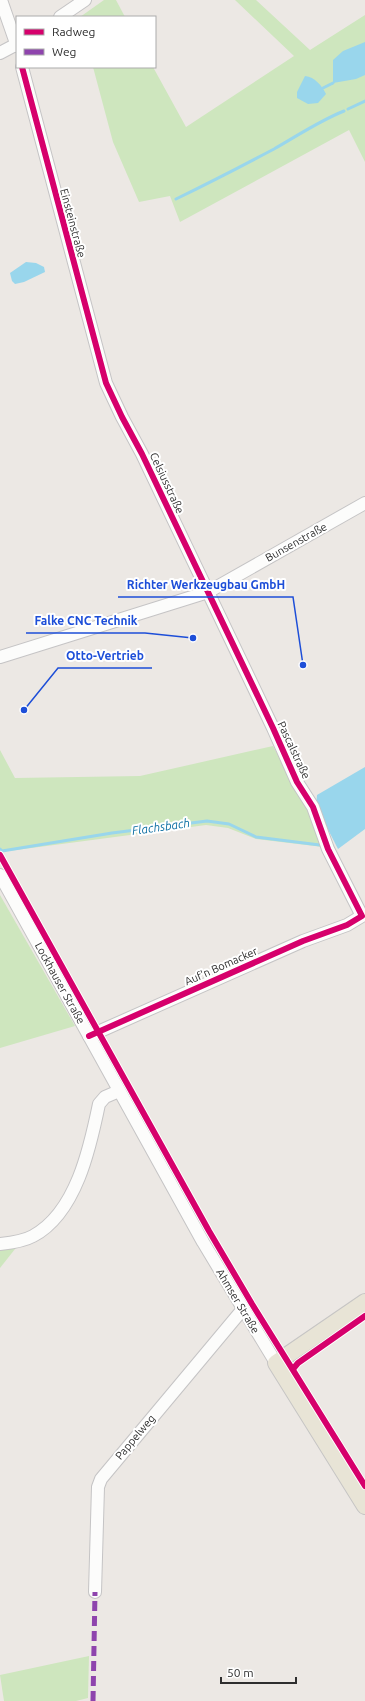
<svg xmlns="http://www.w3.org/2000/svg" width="365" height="1701" font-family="Ubuntu,sans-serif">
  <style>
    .green { fill: #cee6be }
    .water { fill: #99d6ec }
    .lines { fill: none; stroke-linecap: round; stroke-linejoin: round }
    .stream { stroke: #99d6ec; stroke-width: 3 }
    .minor-casing { stroke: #c5c4c5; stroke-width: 14 }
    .major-casing { stroke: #c6c5c4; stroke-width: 18 }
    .minor { stroke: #fcfcfb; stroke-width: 12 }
    .major { stroke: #e8e4d6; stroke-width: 16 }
    .quiet { stroke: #8e44ad; stroke-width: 5; stroke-dasharray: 10 5; stroke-linecap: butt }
    .cycleway-casing { stroke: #fff; stroke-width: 8 }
    .cycleway { stroke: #d6006c; stroke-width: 6 }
    .labels { text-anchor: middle; stroke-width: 4; stroke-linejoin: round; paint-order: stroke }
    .street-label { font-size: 11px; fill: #2e2e2e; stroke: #fff }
    .water-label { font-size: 12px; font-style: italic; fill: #0d6fa3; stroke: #fff }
    .leader { fill: none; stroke: #1d4ed8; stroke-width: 1.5 }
    .callout-dot { fill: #1d4ed8; stroke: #fff; stroke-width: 1.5 }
    .callout-label { font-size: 12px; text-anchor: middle; font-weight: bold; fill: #1d4ed8; stroke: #fff; stroke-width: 4; stroke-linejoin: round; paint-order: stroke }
  </style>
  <rect width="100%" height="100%" fill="#ece8e4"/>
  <g class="green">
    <polygon points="104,0 116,0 125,17 80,17"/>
    <polygon points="235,0 256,0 310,50 365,15 365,162 349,130 180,222 170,196 139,202 113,142 93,67 153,67 186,127 294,56"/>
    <polygon points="273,746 298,794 311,811 323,847 256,839 228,828 206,825 1,852 0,850 0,750 15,778 140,776"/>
    <polygon points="0,895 75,1026 0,1048"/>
    <polygon points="19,1244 0,1268 0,1248"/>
    <polygon points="89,1656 88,1698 76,1701 4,1701 0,1675"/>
  </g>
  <g class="water">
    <polygon points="365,42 365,75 356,79 333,83 333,60 343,51"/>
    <path d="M 305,76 C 315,77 322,86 326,94 L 318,103 L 308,104 L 297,98 L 297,92 Z"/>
    <polygon points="26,262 36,263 44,267 45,272 24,282 15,284 12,281 10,273"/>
    <polygon points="365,767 365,829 338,849 316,806 317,795"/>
  </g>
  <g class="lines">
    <g class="stream">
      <polyline points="323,88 333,83"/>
      <polyline points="348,109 365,101"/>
      <path d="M 176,199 C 209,183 242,166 274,149 C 297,136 319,121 344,111"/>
      <polyline points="0,849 2,851 112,833 207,821 229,824 256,837 320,845"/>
    </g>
    <defs>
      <g id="minor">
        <polyline points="1,0 17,46"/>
        <polyline points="60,17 85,0"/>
        <polyline points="0,53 17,44"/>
        <polyline points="22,67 106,383 122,417 142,454 273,728 297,782 313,807 328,849 362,916 347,925 303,941 89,1036"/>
        <polyline points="0,657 208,592 365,503"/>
        <polyline points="0,875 203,1242 276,1363"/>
        <path d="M 0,1244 C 10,1243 24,1241 33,1236 C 76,1213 90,1148 99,1104 L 105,1097 L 119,1091"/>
        <polyline points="95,1592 98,1487 101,1479 243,1309"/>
      </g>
      <polyline id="major" points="365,1302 276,1363 365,1506"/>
    </defs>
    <use href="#minor" class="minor-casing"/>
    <use href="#major" class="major-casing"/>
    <use href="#minor" class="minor"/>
    <use href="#major" class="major"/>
    <polyline class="quiet" points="93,1701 95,1592"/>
    <defs>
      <g id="cycleway">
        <polyline points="22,67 106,383 122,417 142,454 273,728 297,782 313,807 328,849 362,916 347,925 303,941 89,1036"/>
        <polyline points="0,855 209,1231 252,1304 365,1486"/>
        <polyline points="293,1369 298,1363 365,1316"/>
      </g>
    </defs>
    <use href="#cycleway" class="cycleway-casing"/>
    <use href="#cycleway" class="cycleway"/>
  </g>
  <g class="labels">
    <g class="street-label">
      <text transform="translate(73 223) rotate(75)" y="4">Einsteinstraße</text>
      <text transform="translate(167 483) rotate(65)" y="4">Celsiusstraße</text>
      <text transform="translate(296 542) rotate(-29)" y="4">Bunsenstraße</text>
      <text transform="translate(294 750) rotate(65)" y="4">Pascalstraße</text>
      <text transform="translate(221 966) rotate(-24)" y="4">Auf'n Bomacker</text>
      <text transform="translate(60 983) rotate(61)" y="4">Lockhauser Straße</text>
      <text transform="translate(238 1301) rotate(59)" y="4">Ahmser Straße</text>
      <text transform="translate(135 1437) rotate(-50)" y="4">Pappelweg</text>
    </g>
    <g class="water-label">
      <text transform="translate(161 827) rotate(-8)" y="4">Flachsbach</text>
    </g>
  </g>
  <path class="leader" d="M303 665L293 597H118M193 638L145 633H26M24 710L58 668H152"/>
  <g class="callout-dot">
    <circle cx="303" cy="665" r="4"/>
    <circle cx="193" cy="638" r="4"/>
    <circle cx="24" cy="710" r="4"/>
  </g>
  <g class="callout-label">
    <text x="206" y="589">Richter Werkzeugbau GmbH</text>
    <text x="86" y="625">Falke CNC Technik</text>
    <text x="105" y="660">Otto-Vertrieb</text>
  </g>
  <rect x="16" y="16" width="140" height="52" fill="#ffffff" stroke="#ababab"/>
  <rect x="24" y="29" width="20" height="6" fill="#d6006c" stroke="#ababab"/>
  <text x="52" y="36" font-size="12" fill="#2e2e2e">Radweg</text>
  <rect x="24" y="49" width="20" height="6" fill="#8e44ad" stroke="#ababab"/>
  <text x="52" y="56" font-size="12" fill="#2e2e2e">Weg</text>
  <path d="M221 1677v6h75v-6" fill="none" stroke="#2e2e2e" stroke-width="2"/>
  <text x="227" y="1677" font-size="12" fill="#2e2e2e" stroke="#ffffff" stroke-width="3" paint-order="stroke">50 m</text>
</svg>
